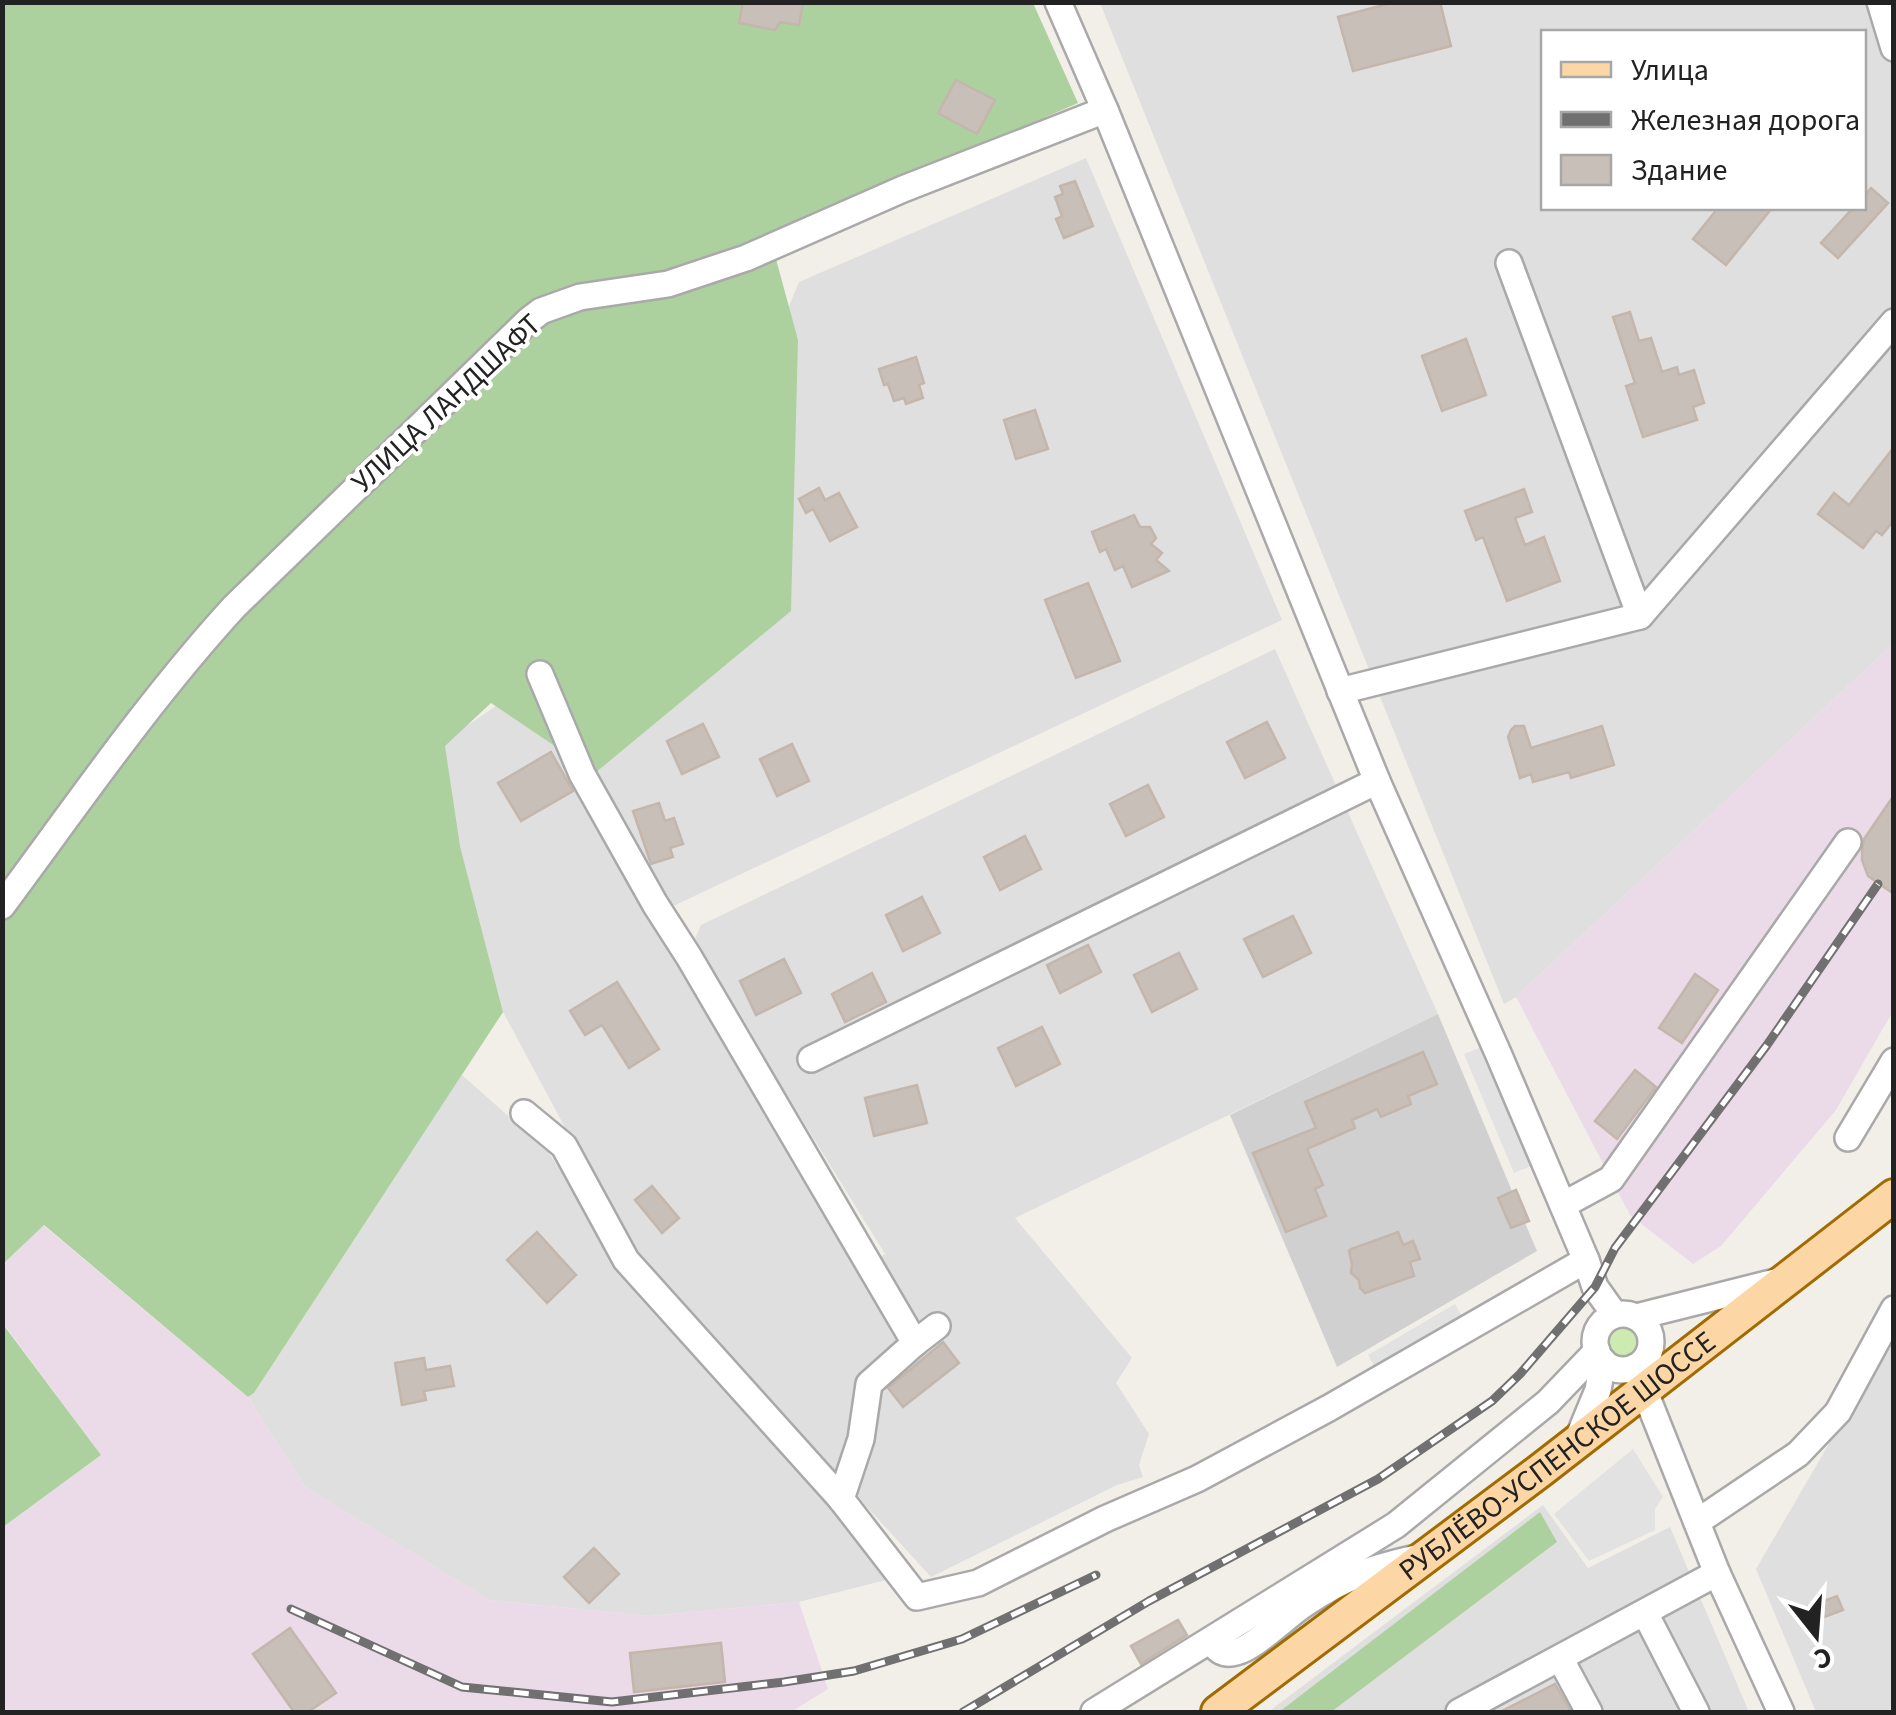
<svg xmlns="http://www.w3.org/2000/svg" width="1896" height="1715" font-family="'Source Sans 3',sans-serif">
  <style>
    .residential { fill: #e0dfdf; fill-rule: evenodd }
    .industrial { fill: #ebdbe8 }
    .religious { fill: #d0d0d0 }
    .grass { fill: #cdebb0 }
    .forest { fill: #add19e }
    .parking { fill: #e2e2e2 }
    .building { fill: #c7bfb8; stroke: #c4b6ab; stroke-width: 2.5 }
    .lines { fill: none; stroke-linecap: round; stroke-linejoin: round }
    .minor-casing { stroke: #a9a9a9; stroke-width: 30 }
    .major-casing { stroke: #a06b00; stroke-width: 38 }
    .minor { stroke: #fff; stroke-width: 25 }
    .major { stroke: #fcd6a4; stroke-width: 32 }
    .rail-casing { stroke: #707070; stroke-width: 9 }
    .rail { stroke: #fff; stroke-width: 5; stroke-dasharray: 15; stroke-linecap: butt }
    .labels { text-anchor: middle; stroke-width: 8; stroke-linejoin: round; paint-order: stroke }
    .street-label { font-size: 30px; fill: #222; stroke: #fff }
  </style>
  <rect width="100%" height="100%" fill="#f2efe9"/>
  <g class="residential">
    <path d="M 1100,3 L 1893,3 L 1893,644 L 1516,997 L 1504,1004 ZM 1544,32 L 1864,32 L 1864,208 L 1544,208 Z"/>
    <polygon points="1086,158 1282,620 669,908 595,773 799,282"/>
    <polygon points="1275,649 1438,1014 1015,1218 1132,1358 1116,1383 1149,1434 1139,1465 1143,1477 1117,1485 931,1577 628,1245 503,1012 460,846 419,758 521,689 862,1266 885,1254 693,943 701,925"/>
    <polygon points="462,1075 548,1151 615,1258 894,1578 799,1602 650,1616 489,1600 305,1487 248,1397 254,1393"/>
    <polygon points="1893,1334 1893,1712 1816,1712 1756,1569"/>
    <polygon points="1543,1505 1588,1568 1670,1527 1749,1712 1268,1712"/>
  </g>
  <g class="industrial">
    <polygon points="1893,644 1893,1011 1836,1110 1721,1246 1693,1264 1630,1215 1516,997"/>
    <polygon points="43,1225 248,1397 305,1487 489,1600 650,1616 799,1602 828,1689 791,1712 3,1712 3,1527 101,1455 3,1323 3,1264"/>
  </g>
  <polygon class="religious" points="1438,1014 1512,1191 1516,1190 1523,1205 1529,1221 1525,1223 1537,1251 1337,1367 1230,1115"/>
  <circle class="grass" cx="1623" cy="1342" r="20"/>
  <g class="forest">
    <polygon points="3,3 1033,3 1078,103 770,237 798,340 791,611 595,773 491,703 445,746 460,846 503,1012 254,1393 248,1397 44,1225 3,1264"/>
    <polygon points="2,1323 101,1455 3,1527 2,1527"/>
    <polygon points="1540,1512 1557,1542 1331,1712 1279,1712"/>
  </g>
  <g class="parking">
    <polygon points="1482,1047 1531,1166 1514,1173 1464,1054"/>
    <polygon points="1455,1304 1464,1320 1377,1371 1368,1355"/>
    <polygon points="1633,1449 1663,1497 1655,1509 1655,1530 1589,1561 1554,1514"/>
  </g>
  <g class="building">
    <polygon points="743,2 803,2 799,25 780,22 775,30 739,23"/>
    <polygon points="1395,2 1440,2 1451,46 1353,71 1338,17"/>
    <polygon points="956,80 995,100 977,134 938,113"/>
    <polygon points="1075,181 1093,226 1064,238 1056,219 1062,216 1055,197 1063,194 1060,186"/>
    <polygon points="1871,188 1888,203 1838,258 1821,243 1853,208 1864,208 1864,196"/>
    <polygon points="1718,208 1772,208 1726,265 1693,239"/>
    <polygon points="1630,312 1639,341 1651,338 1662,372 1677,367 1679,375 1694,370 1704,403 1693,407 1697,420 1643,437 1626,386 1635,383 1613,317"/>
    <polygon points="1466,339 1486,395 1442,411 1422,356"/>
    <polygon points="916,357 924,383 919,385 923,398 906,404 904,398 894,401 888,384 884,385 879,369"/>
    <polygon points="1035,410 1048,449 1016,459 1004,420"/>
    <polygon points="1894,447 1894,520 1882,535 1876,531 1863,548 1818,514 1834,493 1849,505"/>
    <polygon points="819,488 825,500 839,493 857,527 830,541 813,509 806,513 799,499"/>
    <polygon points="1524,489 1532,512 1515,518 1525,545 1544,537 1560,581 1507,601 1483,537 1476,540 1465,511"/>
    <polygon points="1134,515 1140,527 1150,527 1156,538 1151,544 1162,553 1156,560 1169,571 1132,587 1123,566 1115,570 1106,549 1100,552 1092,532"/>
    <polygon points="1088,583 1120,661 1076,678 1045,600"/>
    <polygon points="1267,722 1285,758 1245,778 1227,742"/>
    <polygon points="703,724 719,757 682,774 667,741"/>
    <polygon points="1515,726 1524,726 1531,748 1602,726 1614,765 1571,778 1569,772 1533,782 1531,774 1520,778 1508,737 1511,730"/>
    <polygon points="792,744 809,781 777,796 760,759"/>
    <polygon points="551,752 573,791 521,821 498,783"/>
    <polygon points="1148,785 1164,817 1126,836 1110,804"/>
    <polygon points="1894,795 1894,894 1868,876 1862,860 1862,850 1864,839"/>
    <polygon points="659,803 665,821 674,818 683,844 670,848 673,857 651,864 633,811"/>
    <polygon points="1025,836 1041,869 1000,890 984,857"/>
    <polygon points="922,897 940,933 903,951 886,915"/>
    <polygon points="1293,916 1311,953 1263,977 1244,939"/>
    <polygon points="1088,945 1101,972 1060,993 1047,965"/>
    <polygon points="1179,953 1197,989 1152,1012 1134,975"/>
    <polygon points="784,959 801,993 756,1015 740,981"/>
    <polygon points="872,973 886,1002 845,1022 832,994"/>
    <polygon points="1695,974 1718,990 1682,1043 1659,1028"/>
    <polygon points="617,982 659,1049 629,1068 602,1025 585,1035 570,1011"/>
    <polygon points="1042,1027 1060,1064 1016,1086 998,1048"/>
    <polygon points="1423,1052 1437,1084 1408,1096 1411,1104 1381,1117 1377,1109 1352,1120 1355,1128 1307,1149 1323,1185 1315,1189 1326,1216 1286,1232 1253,1153 1316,1128 1305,1102"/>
    <polygon points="1635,1070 1656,1087 1617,1139 1595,1121"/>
    <polygon points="917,1085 927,1123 874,1136 865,1098"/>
    <polygon points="652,1186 679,1218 662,1233 635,1200"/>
    <polygon points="1516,1190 1529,1221 1511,1228 1498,1198"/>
    <polygon points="537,1232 576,1275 547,1303 507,1260"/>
    <polygon points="1398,1232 1403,1245 1413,1241 1420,1259 1410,1262 1414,1276 1365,1293 1360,1288 1359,1280 1351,1273 1352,1264 1349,1251 1351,1249"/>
    <polygon points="943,1342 959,1363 903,1407 888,1388"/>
    <polygon points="424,1358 426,1370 450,1366 454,1386 424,1391 426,1400 402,1405 395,1363"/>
    <polygon points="594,1548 619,1574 589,1603 564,1577"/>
    <polygon points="1837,1596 1843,1610 1808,1623 1802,1609"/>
    <polygon points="1178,1620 1187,1635 1141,1664 1131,1646"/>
    <polygon points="290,1628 336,1693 308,1712 294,1712 253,1654"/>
    <polygon points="721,1643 725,1682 634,1692 630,1653"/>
    <polygon points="1555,1684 1571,1712 1500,1712"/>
  </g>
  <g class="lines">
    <defs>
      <g id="minor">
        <polyline points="1058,2 1105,110 1377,781 1498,1053 1586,1260 1595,1287 1615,1315"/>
        <polyline points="1880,2 1894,48"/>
        <polyline points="1509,263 1640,616"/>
        <polyline points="540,674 582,774 655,904 689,957 915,1343 869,1384 861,1439 841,1499"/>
        <polyline points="1340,691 1640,616 1894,322"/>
        <path d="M 2,906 C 77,805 149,700 234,607 L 528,321 L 541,311 L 580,297 L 668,284 L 746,258 L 903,189 L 1105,110"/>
        <polyline points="811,1059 1377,781"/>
        <polyline points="524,1113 564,1146 626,1260 841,1499 917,1597 978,1583 1105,1519 1197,1479 1329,1408 1586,1260"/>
        <polyline points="1848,1138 1894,1061"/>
        <polyline points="1563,1205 1611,1179 1848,842"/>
        <circle cx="1623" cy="1342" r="28"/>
        <polyline points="1636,1317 1779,1281"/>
        <polyline points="915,1343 937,1326"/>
        <polyline points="1635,1367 1717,1573 1781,1712"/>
        <polyline points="1577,1441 1598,1390 1603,1361"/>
        <polyline points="1697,1522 1798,1454 1838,1412 1894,1309"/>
        <polyline points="1645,1613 1696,1712"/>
        <path d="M 1210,1641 C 1218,1650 1223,1656 1236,1652 C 1256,1647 1287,1615 1306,1603 C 1346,1576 1375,1567 1421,1557"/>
        <polyline points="1560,1658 1589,1712"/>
        <polyline points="1094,1712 1396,1525 1548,1402 1597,1351"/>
        <polyline points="1459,1712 1717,1573"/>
      </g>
      <g id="major">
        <path id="s1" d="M 1218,1712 L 1541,1470 L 1894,1196"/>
      </g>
    </defs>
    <use href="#minor" class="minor-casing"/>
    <use href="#major" class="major-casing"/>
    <use href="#minor" class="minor"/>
    <use href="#major" class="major"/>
    <defs>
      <g id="rail">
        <polyline points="291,1609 462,1687 612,1702 784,1682 854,1671 962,1639 1096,1575"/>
        <polyline points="963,1712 1149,1601 1378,1479 1492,1401 1520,1374 1595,1287 1615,1248 1767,1045 1878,884"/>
      </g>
    </defs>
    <use href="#rail" class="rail-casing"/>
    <use href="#rail" class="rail"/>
  </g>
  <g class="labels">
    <g class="street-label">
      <text transform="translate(446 403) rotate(-43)" y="10">УЛИЦА ЛАНДШАФТ</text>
      <text dy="10" stroke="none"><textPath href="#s1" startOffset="425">РУБЛЁВО-УСПЕНСКОЕ ШОССЕ</textPath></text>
    </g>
  </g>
  <rect width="1896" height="1715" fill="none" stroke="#222222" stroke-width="10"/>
  <rect x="1541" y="30" width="325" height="180" fill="#ffffff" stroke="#a7a7a7" stroke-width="2.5"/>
  <rect x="1561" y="62" width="50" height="15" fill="#fcd6a4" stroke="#a7a7a7" stroke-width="2.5"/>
  <text x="1631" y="80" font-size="30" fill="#222222">Улица</text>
  <rect x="1561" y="112" width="50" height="15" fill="#707070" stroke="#a7a7a7" stroke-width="2.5"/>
  <text x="1631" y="130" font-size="30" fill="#222222">Железная дорога</text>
  <rect x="1561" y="155" width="50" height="30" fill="#c7bfb8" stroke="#a7a7a7" stroke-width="2.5"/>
  <text x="1631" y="180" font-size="30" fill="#222222">Здание</text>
  <g transform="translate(1816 1635) rotate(163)" stroke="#ffffff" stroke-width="8" paint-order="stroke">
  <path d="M0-8L18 38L0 25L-18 38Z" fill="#222222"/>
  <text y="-15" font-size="28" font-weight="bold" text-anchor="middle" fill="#222222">С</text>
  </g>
</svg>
